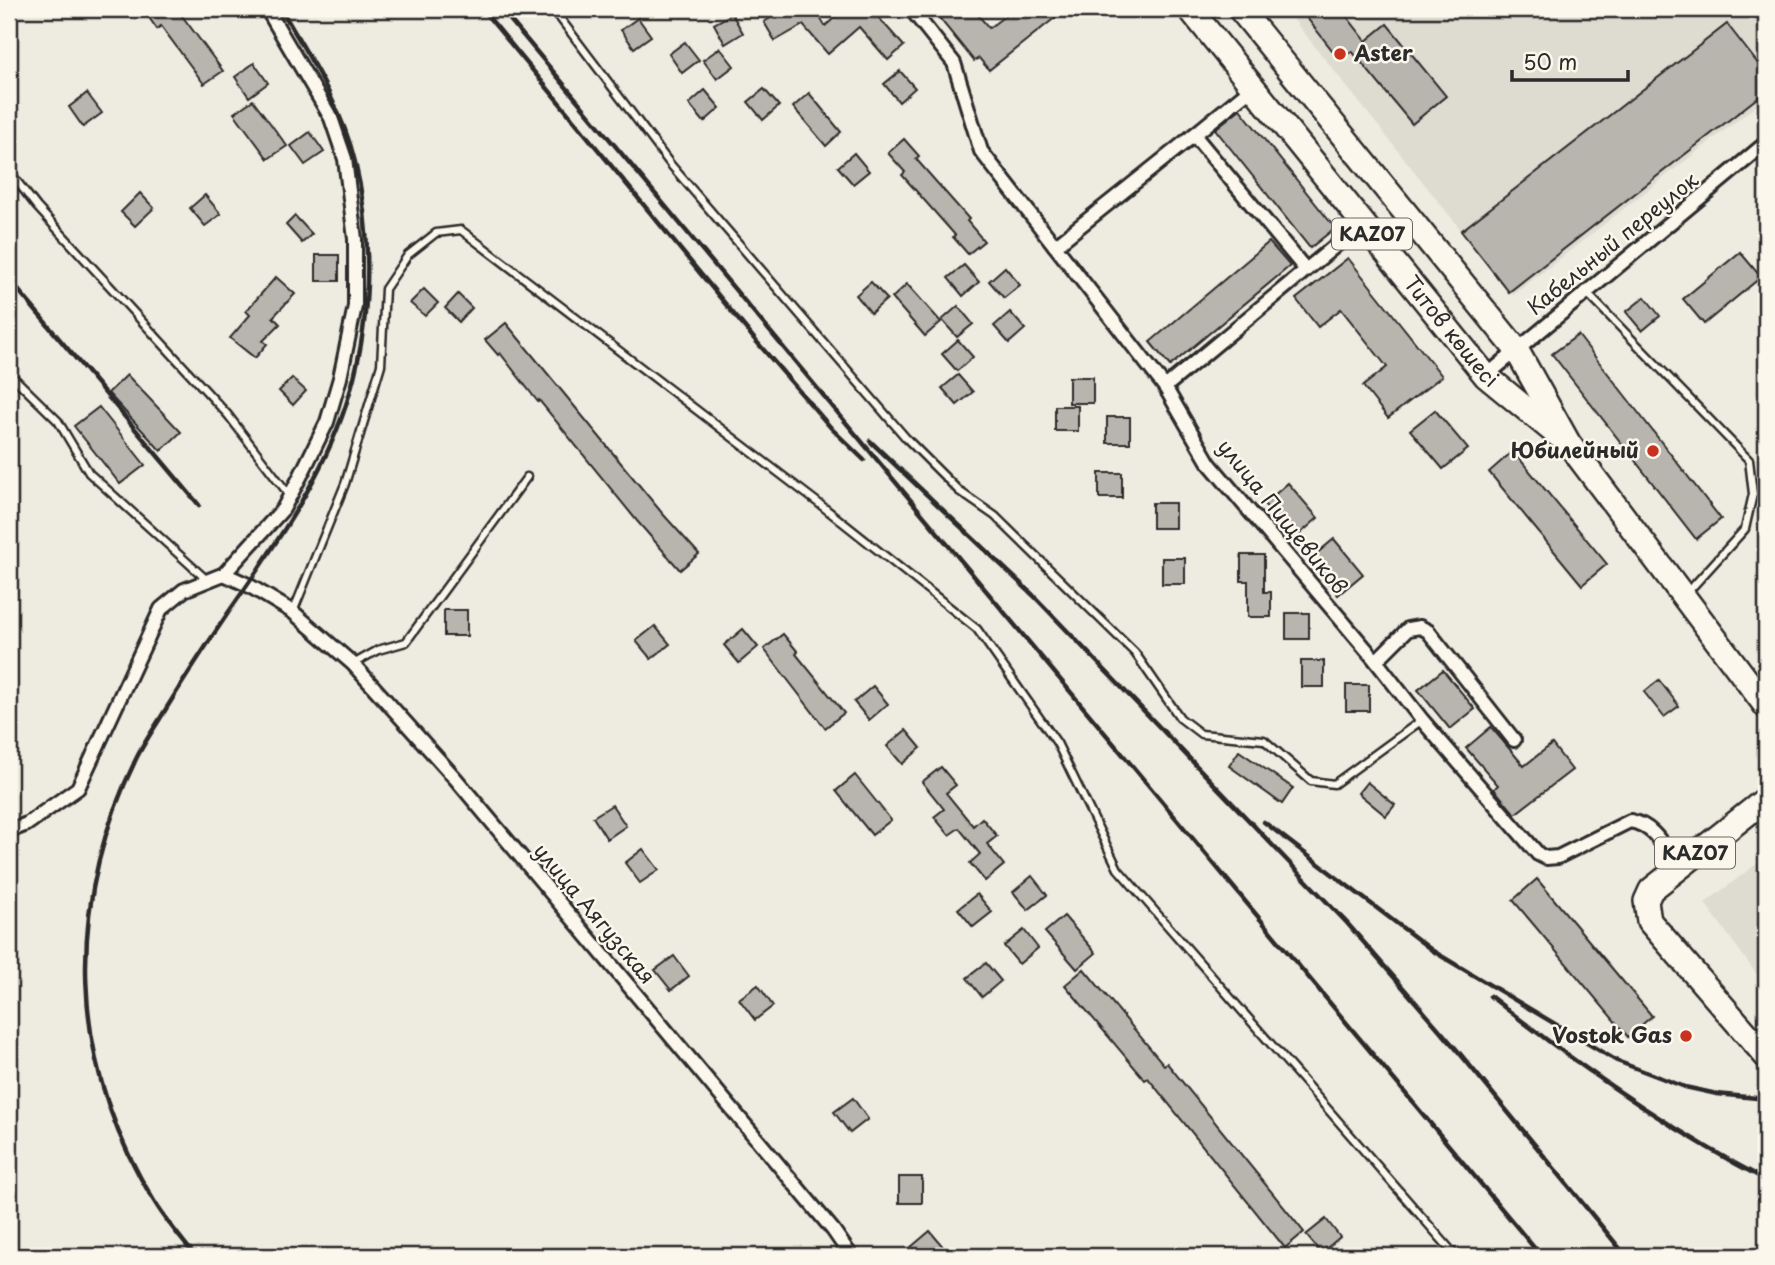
<svg xmlns="http://www.w3.org/2000/svg" width="1775" height="1265" font-family="'Playpen Sans',sans-serif">
  <style>
    .built { fill: #dedbd1 }
    .building { fill: #b8b5ae; stroke: #2b2b2b; stroke-width: 2 }
    .lines { fill: none; stroke-linecap: round; stroke-linejoin: round }
    .lane-casing { stroke: #2b2b2b; stroke-width: 11 }
    .street-casing { stroke: #2b2b2b; stroke-width: 18 }
    .highway-casing { stroke: #2b2b2b; stroke-width: 28 }
    .lane { stroke: #fbf7ec; stroke-width: 6 }
    .street { stroke: #fbf7ec; stroke-width: 12 }
    .highway { stroke: #fbf7ec; stroke-width: 23 }
    .rail { stroke: #2b2b2b; stroke-width: 4.5 }
    .poi-dot { fill: #c8321e; stroke: #fbf7ec; stroke-width: 2.5 }
    .labels { text-anchor: middle; stroke-width: 5; stroke-linejoin: round; paint-order: stroke }
    .shield { fill: #fbf7ec; stroke: #696865; stroke-width: 2 }
    .shield-label { font-size: 19px; font-weight: bold; fill: #2b2b2b }
    .poi-label { font-size: 21px; font-weight: bold; fill: #2b2b2b; stroke: #fbf7ec; text-anchor: end }
    .street-label { font-size: 21px; fill: #2b2b2b; stroke: #fbf7ec }
  </style>
  <rect width="100%" height="100%" fill="#eeebe0"/>
  <filter id="ink" filterUnits="userSpaceOnUse"><feTurbulence type="fractalNoise" baseFrequency=".0143" numOctaves="2"/><feDisplacementMap in="SourceGraphic" scale="14" xChannelSelector="R" yChannelSelector="G"/><feConvolveMatrix kernelMatrix="1 2 1 2 8 2 1 2 1" color-interpolation-filters="sRGB"/></filter>
  <g filter="url(#ink)">
    <g class="built">
      <polygon points="1285,9 1766,9 1766,98 1513,295"/>
      <polygon points="1766,857 1766,987 1705,903"/>
    </g>
    <g class="building">
      <polygon points="143,9 177,9 223,71 204,84 161,26 157,29"/>
      <polygon points="785,9 815,9 825,26 845,9 871,9 904,46 888,60 859,27 828,54 803,25 775,41 764,22"/>
      <polygon points="932,9 973,9 989,28 1014,9 1066,9 989,70 979,58 974,61"/>
      <polygon points="1300,9 1341,9 1366,41 1387,24 1446,96 1412,124 1352,51 1340,60"/>
      <polygon points="732,14 743,33 725,44 714,24"/>
      <polygon points="638,18 651,36 634,48 621,30"/>
      <polygon points="1727,24 1766,74 1766,91 1509,292 1461,231"/>
      <polygon points="685,42 699,60 682,73 669,54"/>
      <polygon points="720,48 734,66 717,79 703,60"/>
      <polygon points="254,63 268,83 249,97 235,77"/>
      <polygon points="900,71 915,88 899,102 884,84"/>
      <polygon points="764,89 779,106 763,120 748,102"/>
      <polygon points="705,90 720,108 704,122 689,104"/>
      <polygon points="87,93 102,113 83,127 69,107"/>
      <polygon points="809,93 841,132 826,146 793,107"/>
      <polygon points="253,100 287,146 268,159 234,113"/>
      <polygon points="1240,109 1335,228 1310,248 1215,129"/>
      <polygon points="310,132 324,152 305,165 291,146"/>
      <polygon points="904,139 919,156 916,159 969,219 967,221 984,241 968,254 953,237 955,235 902,175 905,172 888,153"/>
      <polygon points="854,153 869,171 853,184 838,167"/>
      <polygon points="140,193 154,208 135,226 121,212"/>
      <polygon points="205,195 221,214 205,226 190,208"/>
      <polygon points="295,216 312,234 302,243 286,225"/>
      <polygon points="1269,242 1290,266 1170,366 1150,342"/>
      <polygon points="1740,252 1761,277 1704,324 1683,299"/>
      <rect x="316" y="255" width="23" height="26"/>
      <polygon points="1348,258 1442,376 1388,418 1363,386 1387,367 1341,309 1318,327 1296,299"/>
      <polygon points="964,265 979,282 963,296 948,278"/>
      <polygon points="1005,267 1020,285 1004,298 989,281"/>
      <polygon points="276,277 295,294 273,317 280,324 263,341 267,344 255,358 230,338 250,315 246,311"/>
      <polygon points="871,282 887,299 871,313 856,295"/>
      <polygon points="907,284 941,322 925,336 892,298"/>
      <polygon points="424,289 438,303 425,316 410,303"/>
      <polygon points="458,294 472,308 459,322 445,308"/>
      <polygon points="1645,297 1660,316 1642,331 1626,312"/>
      <polygon points="958,306 973,324 957,337 942,320"/>
      <polygon points="1010,312 1025,329 1009,343 994,326"/>
      <polygon points="506,323 662,513 699,554 680,570 637,521 539,400 538,402 500,353 498,355 485,340"/>
      <polygon points="1578,335 1721,519 1696,539 1552,354"/>
      <polygon points="958,340 973,357 957,371 942,354"/>
      <polygon points="127,375 181,432 161,451 108,393"/>
      <polygon points="958,375 973,392 957,405 942,388"/>
      <rect x="1069" y="377" width="24" height="26"/>
      <polygon points="292,378 306,391 293,405 279,391"/>
      <rect x="1055" y="406" width="23" height="25"/>
      <polygon points="99,407 145,465 120,484 74,426"/>
      <polygon points="1435,410 1468,449 1443,469 1410,430"/>
      <rect x="1107" y="417" width="23" height="26"/>
      <polygon points="1513,451 1607,564 1582,585 1489,472"/>
      <rect x="1099" y="473" width="23" height="25"/>
      <polygon points="1288,483 1318,518 1294,539 1264,504"/>
      <rect x="1152" y="503" width="23" height="25"/>
      <polygon points="1334,539 1363,574 1338,595 1310,559"/>
      <polygon points="1241,555 1264,555 1264,592 1271,592 1271,617 1248,617 1248,581 1241,581"/>
      <rect x="1162" y="558" width="23" height="26"/>
      <rect x="444" y="610" width="23" height="26"/>
      <rect x="1286" y="613" width="23" height="26"/>
      <polygon points="655,626 670,644 651,659 636,641"/>
      <polygon points="743,629 758,647 739,663 724,645"/>
      <polygon points="783,634 798,652 796,654 844,713 825,728 764,649"/>
      <rect x="1301" y="661" width="23" height="26"/>
      <polygon points="1443,670 1475,709 1450,729 1418,690"/>
      <polygon points="1659,680 1679,706 1664,717 1644,692"/>
      <rect x="1346" y="685" width="23" height="26"/>
      <polygon points="873,686 888,704 869,720 854,702"/>
      <polygon points="1491,727 1524,766 1552,744 1572,770 1515,814 1494,789 1498,785 1466,748"/>
      <polygon points="906,730 921,748 902,764 887,746"/>
      <polygon points="1239,751 1293,788 1282,804 1229,766"/>
      <polygon points="941,767 956,785 946,793 973,826 982,818 997,836 987,844 1004,865 985,881 970,863 980,854 959,828 949,835 934,817 944,809 922,782"/>
      <polygon points="855,775 891,820 872,835 836,791"/>
      <polygon points="1367,782 1395,805 1386,816 1358,793"/>
      <polygon points="612,805 626,826 607,839 593,817"/>
      <polygon points="643,849 659,870 640,883 625,863"/>
      <polygon points="1032,876 1047,895 1028,910 1013,892"/>
      <polygon points="1537,879 1652,1016 1628,1037 1513,900"/>
      <polygon points="977,894 992,912 973,927 958,909"/>
      <polygon points="1064,916 1096,953 1077,969 1045,932"/>
      <polygon points="1024,930 1038,948 1019,964 1004,946"/>
      <polygon points="674,956 689,976 671,990 655,970"/>
      <polygon points="986,963 1001,981 982,997 967,978"/>
      <polygon points="1084,969 1164,1065 1167,1063 1304,1232 1285,1248 1148,1078 1145,1080 1065,985"/>
      <polygon points="758,985 773,1006 755,1020 739,999"/>
      <polygon points="853,1098 868,1119 850,1133 834,1112"/>
      <rect x="899" y="1177" width="23" height="26"/>
      <polygon points="1326,1219 1340,1237 1321,1253 1306,1235"/>
      <polygon points="930,1231 945,1249 936,1256 919,1256 911,1247"/>
    </g>
    <g class="lines">
      <defs>
        <g id="lane">
          <polyline points="553,9 671,165 906,438 959,491 995,516 1135,653 1180,718 1201,734 1264,740 1311,781 1334,784 1422,720"/>
          <polyline points="9,171 37,207 228,415 290,496"/>
          <polyline points="1585,291 1749,460 1753,494 1745,529 1687,593"/>
          <polyline points="9,373 58,421 89,473 207,580"/>
          <polyline points="293,612 345,484 381,365 385,289 408,255 436,233 461,230 817,502 977,629 1057,743 1118,869 1456,1256"/>
          <polyline points="353,664 378,650 406,642 527,477"/>
        </g>
        <g id="street">
          <path d="M 911,9 L 954,63 L 981,151 L 1165,387 L 1209,463 L 1376,661 L 1422,720 L 1538,854 L 1546,858 L 1558,857 L 1630,821 C 1655,825 1664,848 1678,867"/>
          <polyline points="1253,87 1194,135 1306,270 1363,223"/>
          <polyline points="1055,246 1194,135"/>
          <polyline points="1486,376 1766,143"/>
          <polyline points="1165,387 1306,270"/>
          <polyline points="224,574 283,509 300,477 327,422 340,378 355,306 355,239 345,159 331,118 267,9"/>
          <polyline points="1376,661 1408,629 1420,627 1428,631 1514,740"/>
          <polyline points="9,831 27,824 78,788 161,609 184,590 224,574 248,585 293,612 353,664 455,778 833,1230 851,1256"/>
        </g>
        <g id="highway">
          <path id="s1" d="M 1190,9 L 1486,376 L 1559,436"/>
          <polyline points="1240,9 1516,349 1569,444 1766,706"/>
          <polyline points="1766,799 1651,890 1646,901 1649,921 1766,1056"/>
        </g>
      </defs>
      <use href="#lane" class="lane-casing"/>
      <use href="#street" class="street-casing"/>
      <use href="#highway" class="highway-casing"/>
      <use href="#lane" class="lane"/>
      <use href="#street" class="street"/>
      <use href="#highway" class="highway"/>
      <g class="rail">
        <polyline points="482,9 756,341 832,429 864,460"/>
        <polyline points="501,9 1541,1256"/>
        <polyline points="9,279 199,505"/>
        <polyline points="870,441 1033,595 1347,923 1457,1050 1626,1256"/>
        <polyline points="1264,822 1433,951 1617,1061 1685,1087 1717,1094 1766,1099"/>
        <path d="M 1490,996 C 1577,1065 1668,1129 1766,1180"/>
        <path d="M 195,1256 C 181,1238 166,1221 154,1201 C 68,1062 65,903 137,757 C 144,743 153,730 161,717 C 183,681 205,647 228,613 C 273,548 321,481 346,405 C 371,329 374,240 355,162 C 342,107 309,57 281,9"/>
      </g>
    </g>
  </g>
  <g class="poi-dot">
    <circle cx="1340" cy="54" r="7"/>
    <circle cx="1653" cy="451" r="7"/>
    <circle cx="1686" cy="1036" r="7"/>
  </g>
  <g class="labels">
    <g class="shield">
      <rect x="1332" y="218.5" width="80" height="31" rx="5"/>
      <rect x="1655" y="837.5" width="80" height="31" rx="5"/>
    </g>
    <g class="shield-label">
      <text x="1372" y="241">KAZ07</text>
      <text x="1695" y="860">KAZ07</text>
    </g>
    <g class="poi-label">
      <text x="1354" y="61" text-anchor="start">Aster</text>
      <text x="1639" y="458">Юбилейный</text>
      <text x="1672" y="1043">Vostok Gas</text>
    </g>
    <g class="street-label">
      <text transform="translate(1613 244) rotate(-39)" y="7">Кабельный переулок</text>
      <text dy="7" stroke="none"><textPath href="#s1" startOffset="415">Титов көшесі</textPath></text>
      <text transform="translate(1282 517) rotate(51)" y="7">улица Пищевиков</text>
      <text transform="translate(594 914) rotate(50)" y="7">улица Аягузская</text>
    </g>
  </g>
  <rect width="1775" height="1265" fill="none" stroke="#fbf7ec" stroke-width="35"/>
  <rect x="18" y="18" width="1740" height="1230" fill="none" stroke="#2b2b2b" stroke-width="2.5" filter="url(#ink)"/>
  <path d="M1512 70v10h116v-10" fill="none" stroke="#2b2b2b" stroke-width="3.5"/>
  <text x="1523" y="70" font-size="21" fill="#2b2b2b" stroke="#fbf7ec" stroke-width="5" paint-order="stroke">50 m</text>
</svg>
